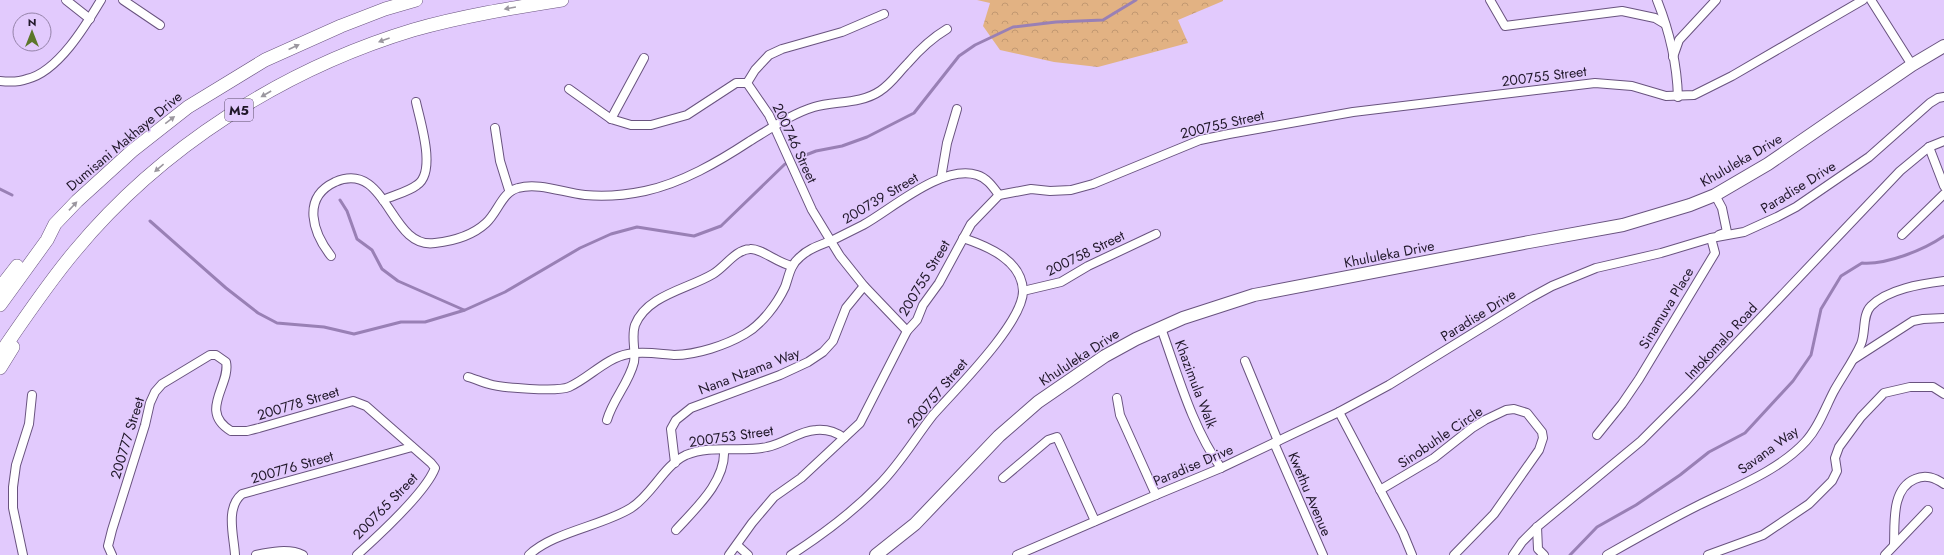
<svg xmlns="http://www.w3.org/2000/svg" width="1944" height="555" font-family="Jost,sans-serif">
  <style>
    .forest { fill: url(#forest-crowns) }
    .lines { fill: none; stroke-linecap: round; stroke-linejoin: round }
    .stream { stroke: #9980b5; stroke-width: 3 }
    .street-casing { stroke: #69537f; stroke-width: 10 }
    .secondary-casing { stroke: #69537f; stroke-width: 14 }
    .primary-casing { stroke: #69537f; stroke-width: 14 }
    .street { stroke: #fff; stroke-width: 8 }
    .secondary { stroke: #fff; stroke-width: 12 }
    .primary { stroke: #fff; stroke-width: 13 }
    .oneway { fill: #9b979f }
    .labels { text-anchor: middle; stroke-width: 3; stroke-linejoin: round; paint-order: stroke }
    .shield { fill: #e2cafd; stroke: #5b4d69; stroke-width: 1 }
    .shield-label { font-size: 13px; font-weight: bold; fill: #21182a }
    .street-label { font-size: 14px; fill: #21182a; stroke: #e2cafd }
  </style>
  <defs>
    <pattern id="forest-crowns" width="20" height="18" patternUnits="userSpaceOnUse"><rect width="20" height="18" fill="#e2b283"/><path d="M2 6a3 3 0 1 1 6 0M12 15a3 3 0 1 1 6 0" fill="none" stroke="#c29871"/></pattern>
  </defs>
  <rect width="100%" height="100%" fill="#e2cafd"/>
  <polygon class="forest" points="977,0 1223,0 1223,1 1178,20 1188,43 1098,67 1054,62 1000,50 983,26 990,3"/>
  <g class="lines">
    <g class="stream">
      <polyline points="798,158 816,151 842,146 867,137 914,113 959,56 975,45 1013,27 1056,22 1103,20 1136,0"/>
      <polyline points="0,189 12,195"/>
      <polyline points="340,200 347,211 357,239 372,250 382,269 398,281 464,310"/>
      <polyline points="150,221 226,288 258,313 277,323 324,327 354,334 401,322 425,322 465,310 505,292 580,248 611,234 637,227 694,236 721,226 785,164"/>
      <path d="M 1570,555 L 1597,527 L 1636,505 L 1680,475 L 1709,452 L 1745,433 L 1793,381 L 1811,355 L 1821,309 L 1841,276 L 1862,263 C 1886,265 1924,250 1944,236"/>
    </g>
    <defs>
      <g id="street">
        <polyline points="66,0 90,19"/>
        <polyline points="123,0 160,25"/>
        <polyline points="1490,0 1505,26 1622,11 1655,18 1665,24"/>
        <path d="M 1657,0 C 1669,30 1677,65 1678,97"/>
        <polyline points="1871,0 1912,65"/>
        <polyline points="1673,57 1679,40 1716,0"/>
        <path d="M 0,81 C 9,82 19,82 27,79 C 58,72 86,25 101,0"/>
        <polyline points="747,83 755,70 769,55 782,49 842,32 884,14"/>
        <polyline points="569,89 611,119 631,125 651,125 687,115 736,83 747,83 769,115 812,210 840,256 864,286 907,331"/>
        <polyline points="611,119 644,58"/>
        <polyline points="495,128 500,161 509,190"/>
        <polyline points="1929,147 1944,186"/>
        <polyline points="941,178 947,143 957,109"/>
        <polyline points="1715,195 1722,208 1727,232 1719,235"/>
        <path d="M 383,200 C 394,195 408,192 417,185 C 437,172 420,121 416,102"/>
        <polyline points="1902,235 1944,194"/>
        <path d="M 331,256 C 313,233 301,198 335,182 C 388,159 389,250 435,243 C 453,241 473,235 486,223 C 498,212 502,192 518,188 C 539,182 564,193 585,195 C 605,197 626,195 645,191 C 682,183 718,162 750,141 C 770,129 791,114 814,107 C 835,101 861,104 880,91 C 891,84 898,73 908,63 C 920,49 932,38 947,29"/>
        <polyline points="1023,291 1061,282 1088,266 1156,234"/>
        <path d="M 1161,328 C 1178,375 1192,427 1221,468"/>
        <polyline points="1854,359 1913,321 1923,319 1944,318"/>
        <polyline points="1245,361 1278,441"/>
        <path d="M 468,377 C 475,379 482,382 489,384 C 501,388 558,392 569,387 C 589,378 606,358 628,354 C 643,351 659,354 674,355 C 697,355 726,345 745,334 C 762,324 777,304 785,287 C 789,276 790,265 800,257 C 809,248 821,245 833,240 C 843,235 853,230 863,225 C 892,209 942,164 977,175 C 987,178 993,187 999,195"/>
        <polyline points="1117,398 1120,415 1156,495"/>
        <polyline points="1339,412 1403,533 1412,555"/>
        <path d="M 607,420 C 613,399 629,383 634,362 C 636,350 631,337 635,325 C 647,295 688,289 713,274 C 725,267 735,250 750,249 C 761,248 777,263 792,266"/>
        <polyline points="1597,435 1622,404 1639,379 1715,253 1711,238"/>
        <polyline points="1274,443 1323,555"/>
        <polyline points="675,463 671,429 676,420 691,408 780,375 808,362 823,352 833,341 846,308 864,286"/>
        <polyline points="1003,478 1048,440 1057,437 1095,521"/>
        <polyline points="1380,490 1434,458 1472,428 1485,420 1506,410 1514,409 1527,413 1542,432 1543,438 1539,450 1494,514 1454,555"/>
        <polyline points="1537,527 1538,549 1544,555"/>
        <path d="M 676,530 C 696,508 726,481 724,450"/>
        <path d="M 1894,544 C 1895,523 1891,489 1915,479 C 1926,474 1935,478 1944,484"/>
        <polyline points="737,545 748,555"/>
        <polyline points="23,555 13,508 13,487 16,465 29,424 32,395"/>
        <path d="M 112,555 L 108,546 L 112,530 L 145,425 L 150,403 L 155,392 L 162,384 L 210,355 L 216,355 L 226,362 C 231,385 198,411 231,431 L 247,431 L 259,428 L 353,401 L 366,406 L 431,463 L 435,468 C 426,492 377,537 357,555"/>
        <path d="M 235,555 C 234,536 225,508 242,494 L 412,447"/>
        <path d="M 256,555 C 270,552 289,548 303,555"/>
        <path d="M 529,555 C 553,532 602,526 631,508 C 653,494 663,466 686,455 C 711,444 741,453 767,447 C 784,444 798,431 816,430 C 827,429 836,432 844,438"/>
        <polyline points="729,555 752,523 774,497 801,478 860,423 907,331 917,320 923,305 939,283 971,224 999,195 1031,189 1050,191 1071,190 1093,184 1200,140 1229,134 1353,112 1595,83 1632,86 1666,96 1694,95 1732,76 1863,0"/>
        <path d="M 791,555 C 822,535 853,512 879,485 C 900,464 915,438 933,415 C 955,390 1023,323 1023,291 C 1022,260 987,246 963,238"/>
        <polyline points="1017,555 1156,495 1221,468 1339,412 1389,385 1530,298 1552,286 1596,268 1661,253 1711,238 1744,232 1777,217 1796,207 1869,157 1930,103 1938,98 1944,97"/>
        <polyline points="1513,555 1522,542 1537,527 1641,441 1690,392 1900,171 1929,147 1944,141"/>
        <path d="M 1607,555 C 1637,538 1667,521 1697,506 C 1733,488 1779,471 1806,441 C 1819,427 1825,408 1834,391 C 1843,375 1854,360 1861,344 C 1866,332 1862,315 1871,306 C 1888,289 1921,284 1944,281"/>
        <polyline points="1708,555 1763,535 1809,504 1832,481 1837,471 1835,458 1839,447 1861,417 1884,393 1910,387 1933,387 1944,394"/>
        <polyline points="1885,555 1928,510"/>
      </g>
      <polyline id="secondary" points="876,555 915,524 999,436 1038,402 1105,356 1136,339 1183,318 1254,295 1529,242 1623,225 1690,205 1715,195 1768,164 1912,65 1944,46"/>
      <g id="primary">
        <polyline points="0,288 17,266"/>
        <polyline points="0,305 47,240 55,224 77,201 132,151 188,107 265,60 341,26 385,9 416,0"/>
        <path d="M 0,354 C 24,319 48,283 75,251 C 161,147 284,69 413,30 C 462,16 512,8 562,0"/>
        <polyline points="0,368 13,347"/>
      </g>
    </defs>
    <use href="#street" class="street-casing"/>
    <use href="#secondary" class="secondary-casing"/>
    <use href="#primary" class="primary-casing"/>
    <use href="#street" class="street"/>
    <use href="#secondary" class="secondary"/>
    <use href="#primary" class="primary"/>
  </g>
  <defs><path id="oneway-solid" d="M-6-.8H1V-3.2L6.5 0L1 3.2V.8H-6Z"/></defs>
  <g class="oneway">
    <use href="#oneway-solid" transform="translate(510 8) rotate(170)"/>
    <use href="#oneway-solid" transform="translate(384 40) rotate(160)"/>
    <use href="#oneway-solid" transform="translate(294 47) rotate(-25)"/>
    <use href="#oneway-solid" transform="translate(266 94) rotate(150)"/>
    <use href="#oneway-solid" transform="translate(170 120) rotate(-37)"/>
    <use href="#oneway-solid" transform="translate(159 168) rotate(140)"/>
    <use href="#oneway-solid" transform="translate(73 206) rotate(-47)"/>
  </g>
  <g class="labels">
    <rect class="shield" x="225" y="99" width="28" height="22" rx="3"/>
    <g class="shield-label">
      <text x="239" y="115">M5</text>
    </g>
    <g class="street-label">
      <text transform="translate(1544 76) rotate(-7)" y="5">200755 Street</text>
      <text transform="translate(1222 124) rotate(-13)" y="5">200755 Street</text>
      <text transform="translate(124 141) rotate(-40)" y="5">Dumisani Makhaye Drive</text>
      <text transform="translate(795 143) rotate(65)" y="5">200746 Street</text>
      <text transform="translate(1741 160) rotate(-30)" y="5">Khululeka Drive</text>
      <text transform="translate(1798 187) rotate(-32)" y="5">Paradise Drive</text>
      <text transform="translate(880 198) rotate(-31)" y="5">200739 Street</text>
      <text transform="translate(1085 253) rotate(-26)" y="5">200758 Street</text>
      <text transform="translate(1389 254) rotate(-11)" y="5">Khululeka Drive</text>
      <text transform="translate(924 278) rotate(-59)" y="5">200755 Street</text>
      <text transform="translate(1666 308) rotate(-59)" y="5">Sinamuva Place</text>
      <text transform="translate(1478 315) rotate(-32)" y="5">Paradise Drive</text>
      <text transform="translate(1721 341) rotate(-47)" y="5">Intokomalo Road</text>
      <text transform="translate(1079 357) rotate(-33)" y="5">Khululeka Drive</text>
      <text transform="translate(749 371) rotate(-21)" y="5">Nana Nzama Way</text>
      <text transform="translate(1196 384) rotate(69)" y="5">Khazimula Walk</text>
      <text transform="translate(937 393) rotate(-50)" y="5">200757 Street</text>
      <text transform="translate(298 403) rotate(-17)" y="5">200778 Street</text>
      <text transform="translate(731 436) rotate(-8)" y="5">200753 Street</text>
      <text transform="translate(1440 437) rotate(-34)" y="5">Sinobuhle Circle</text>
      <text transform="translate(127 438) rotate(-73)" y="5">200777 Street</text>
      <text transform="translate(1768 450) rotate(-36)" y="5">Savana Way</text>
      <text transform="translate(1193 465) rotate(-23)" y="5">Paradise Drive</text>
      <text transform="translate(292 467) rotate(-16)" y="5">200776 Street</text>
      <text transform="translate(1310 494) rotate(67)" y="5">Kwethu Avenue</text>
      <text transform="translate(385 506) rotate(-46)" y="5">200765 Street</text>
    </g>
  </g>
  <g transform="translate(32 32)"><circle r="19" fill="#e2cafd" stroke="#9583a9"/>
  <path d="M0-3L7 15L0 10L-7 15Z" fill="#5c762a"/>
  <text y="-6" font-size="11" font-weight="bold" text-anchor="middle" fill="#21182a">N</text>
  </g>
</svg>
